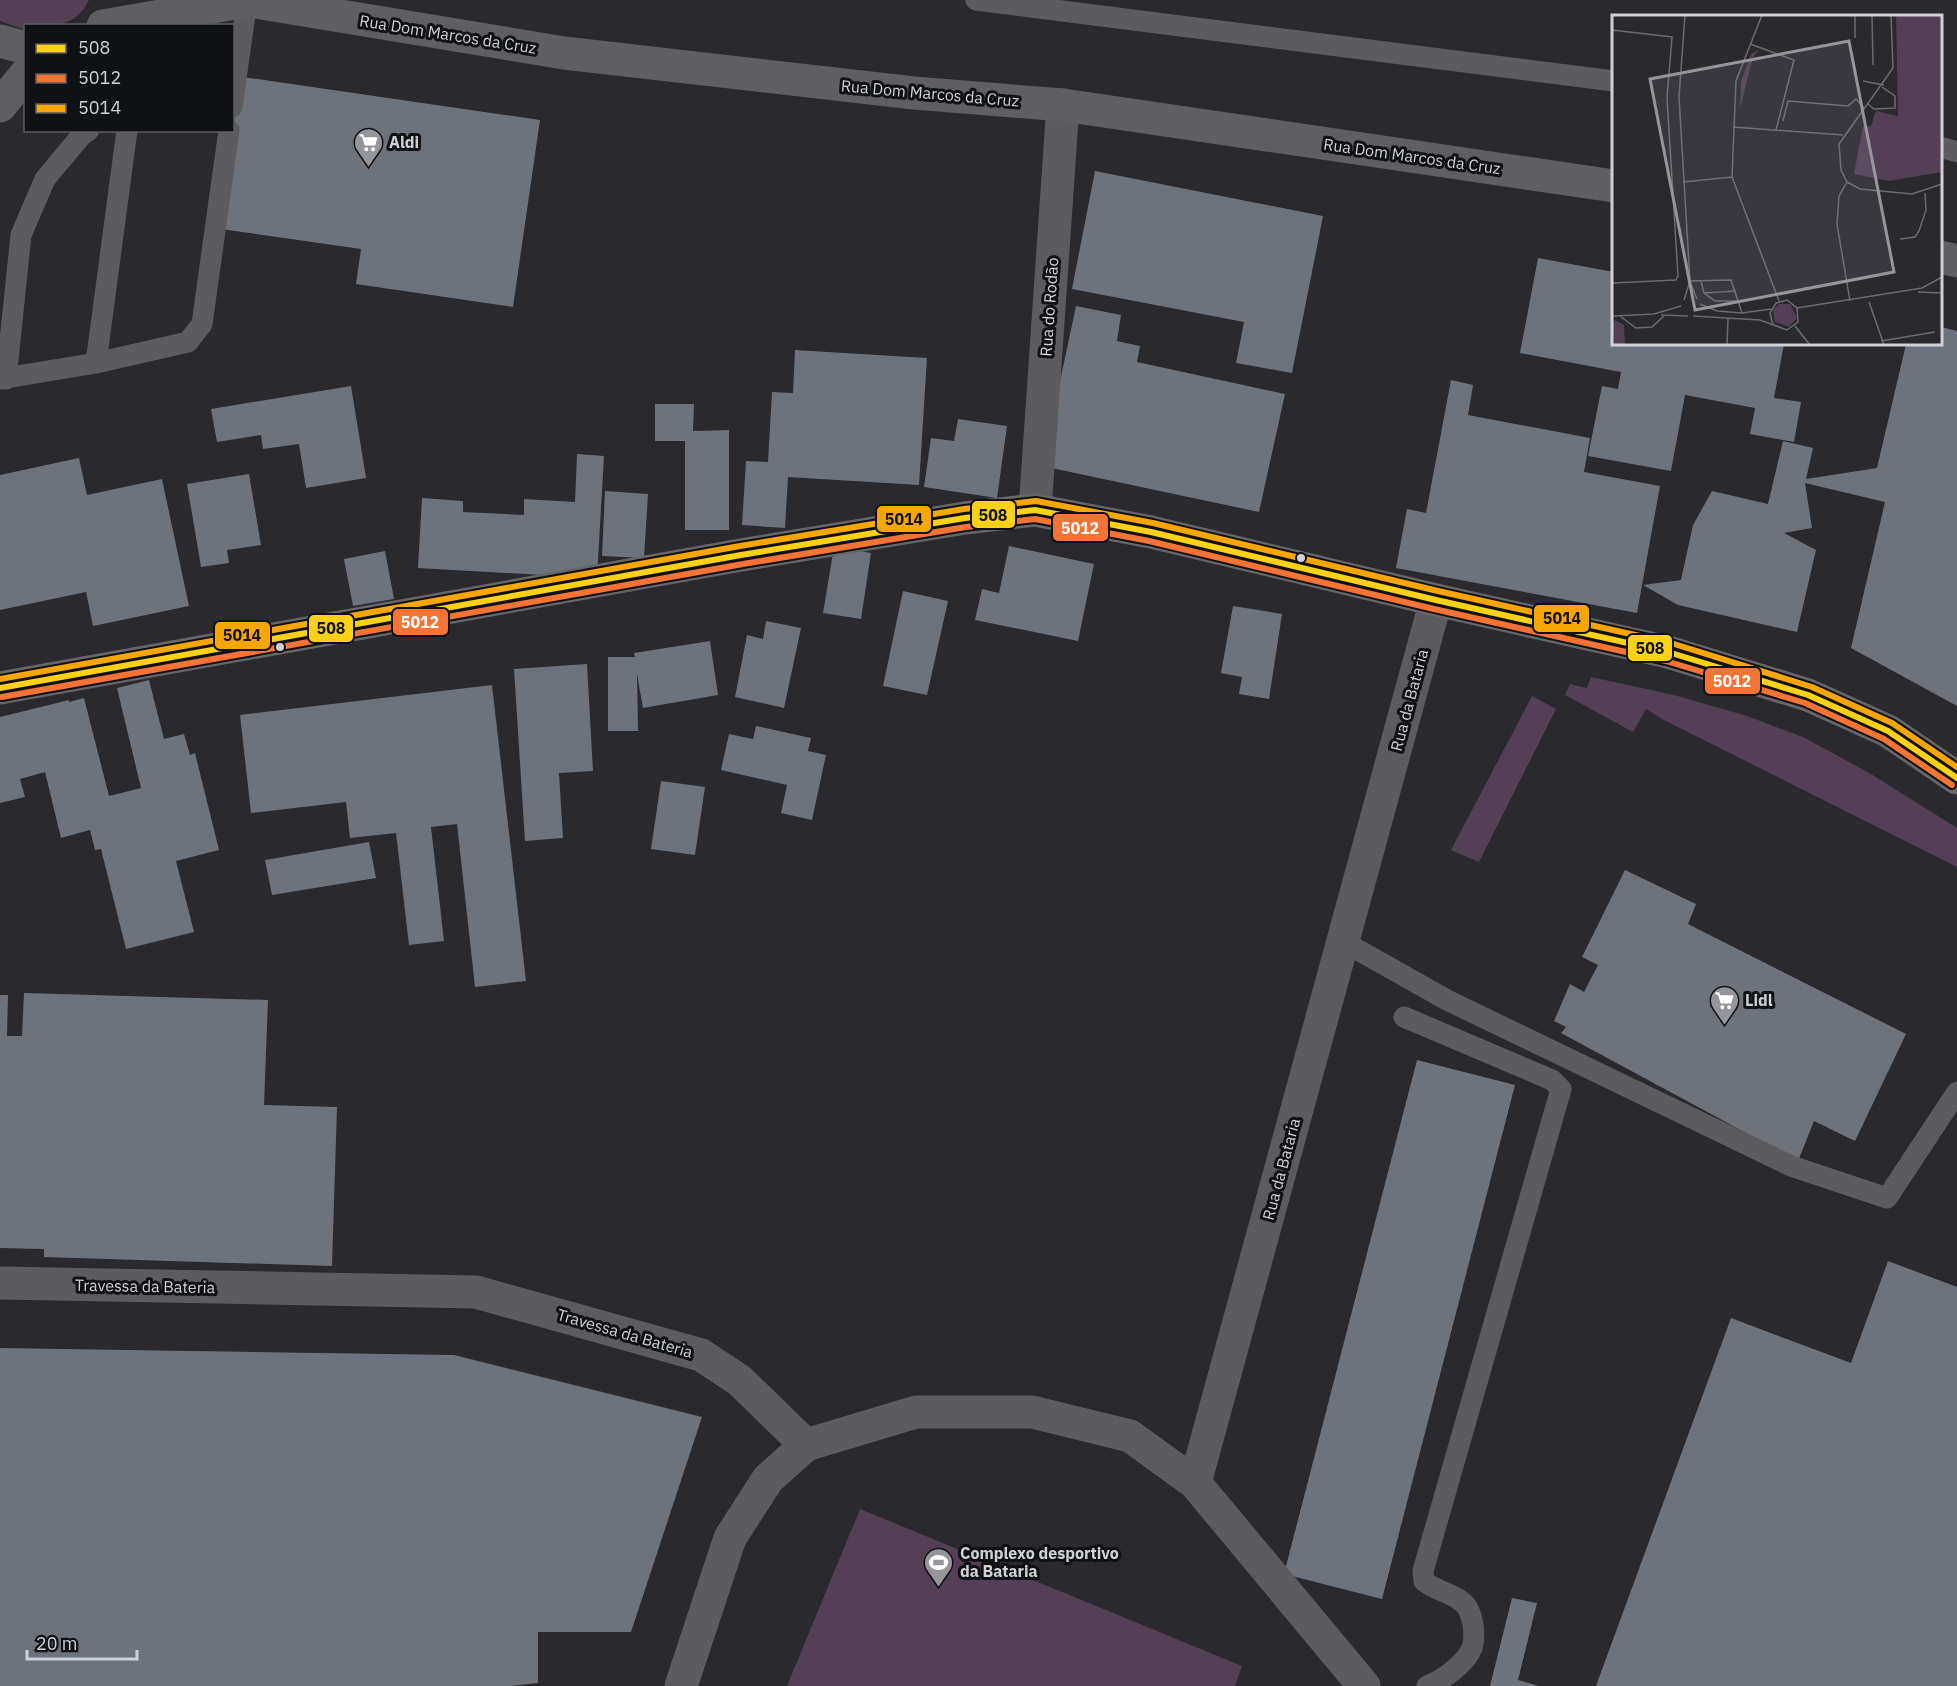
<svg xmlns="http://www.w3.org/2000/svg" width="1957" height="1686" font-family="'IBM Plex Sans',sans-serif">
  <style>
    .green { fill: #543f56 }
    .building { fill: #6c737c }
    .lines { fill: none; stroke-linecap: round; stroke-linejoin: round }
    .lane { stroke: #5c5b5e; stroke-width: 21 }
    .street { stroke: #5c5b5e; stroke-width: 33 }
    .secondary { stroke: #5f5f61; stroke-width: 33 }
    .primary { stroke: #67676a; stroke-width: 33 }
    .bus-1-casing { stroke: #101115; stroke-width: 10 }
    .bus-2-casing { stroke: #101115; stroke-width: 10 }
    .bus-3-casing { stroke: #101115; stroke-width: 10 }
    .bus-1 { stroke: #fcd116; stroke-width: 6 }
    .bus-2 { stroke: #f57335; stroke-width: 6 }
    .bus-3 { stroke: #f7a600; stroke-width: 6 }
    .bus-dot { fill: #cfd1d7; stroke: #101115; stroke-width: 2 }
    .labels { text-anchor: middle; stroke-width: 6; stroke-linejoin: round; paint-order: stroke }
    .street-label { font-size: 16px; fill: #cfd1d7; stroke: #101115 }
    .poi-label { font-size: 16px; font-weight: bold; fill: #cfd1d7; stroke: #101115; text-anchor: start }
    .inset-road { fill: none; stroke: #6b6c72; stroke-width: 1.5 }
    .view { fill: #95969c; fill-opacity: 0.15; stroke: #95969c; stroke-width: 3 }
    .inset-edge { fill: none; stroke: #cfd1d7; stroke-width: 3 }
    .line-badge { stroke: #101115; stroke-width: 2 }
    .badge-label { font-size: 16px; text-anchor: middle; font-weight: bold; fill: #fff }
    .pale-badge-label { font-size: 16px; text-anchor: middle; font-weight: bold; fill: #111 }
  </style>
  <rect width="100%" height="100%" fill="#29292e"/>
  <g class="green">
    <path d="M 0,0 L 89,0 C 74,29 54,25 26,26 L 25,30 L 0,21 Z"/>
    <polygon points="1591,677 1674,695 1747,716 1803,737 1871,774 1957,828 1957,867 1662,719 1646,709 1633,732 1565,695 1570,684 1587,688"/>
    <polygon points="1532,696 1556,709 1479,862 1451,850"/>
    <polygon points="860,1509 1242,1666 1235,1686 787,1686"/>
  </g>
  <g class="building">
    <polygon points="236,76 540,120 513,307 356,284 361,249 214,228 232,130 232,99"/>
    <polygon points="1095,171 1323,216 1292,373 1236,363 1244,322 1072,289"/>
    <polygon points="1538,258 1614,272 1614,344 1784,344 1774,398 1801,402 1794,442 1750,434 1755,408 1685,395 1671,471 1588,456 1602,386 1618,389 1621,372 1520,353"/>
    <polygon points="1076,306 1121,315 1117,341 1140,346 1137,362 1285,394 1259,512 1042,466"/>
    <polygon points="1941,327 1957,331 1957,706 1851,648 1885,502 1805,483 1812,528 1784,533 1816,550 1797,632 1678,605 1643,585 1681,580 1693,525 1712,491 1768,504 1783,441 1813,448 1806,479 1877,468 1906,344 1941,344"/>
    <polygon points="795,350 927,358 919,485 788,477 785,528 742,525 746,461 768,462 772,392 793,393"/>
    <polygon points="1451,380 1473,385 1468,415 1590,438 1584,472 1660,486 1637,613 1396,568 1407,509 1426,513"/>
    <polygon points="351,386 366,478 306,488 299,444 263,449 261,435 217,442 211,409"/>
    <polygon points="655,404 694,404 693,431 729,430 729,530 685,530 685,441 655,441"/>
    <polygon points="958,419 1007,426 997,498 924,487 931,438 954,441"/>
    <polygon points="577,454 604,456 597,578 418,568 422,498 463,501 463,512 524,515 524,499 575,502"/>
    <polygon points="79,458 87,495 162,479 189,606 93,626 86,592 0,610 0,475"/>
    <polygon points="249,474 261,545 227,550 229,563 201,567 187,484"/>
    <polygon points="605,491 648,494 644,558 602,556"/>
    <polygon points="1009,546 1094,564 1078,641 975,620 982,589 999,593"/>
    <polygon points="834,547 871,553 861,619 823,613"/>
    <polygon points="385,551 394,599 353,606 344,559"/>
    <polygon points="903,591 948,601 927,695 883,686"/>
    <polygon points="1233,606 1282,614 1269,699 1239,694 1242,677 1221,673"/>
    <polygon points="766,621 801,628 784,708 735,697 747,635 763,639"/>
    <polygon points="710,641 718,695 643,708 637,674 638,731 608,731 608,657 635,657 634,653"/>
    <polygon points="587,664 593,771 559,773 563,838 525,841 514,669"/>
    <polygon points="149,680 164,739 184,734 190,755 195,753 219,850 176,861 194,932 126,949 101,849 95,850 90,830 61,838 45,772 20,779 25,797 0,803 0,717 69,700 69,702 84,698 109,796 141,788 117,688"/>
    <polygon points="492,685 526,981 475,987 457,824 431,827 444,941 409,945 396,833 350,838 346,802 251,813 240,715"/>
    <polygon points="756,726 811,738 808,751 826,755 812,820 781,813 787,785 721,770 729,734 753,739"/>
    <polygon points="661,781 705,787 695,855 651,849"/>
    <polygon points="369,842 376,878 272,895 265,860"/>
    <polygon points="1625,870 1696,904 1688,924 1906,1034 1855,1141 1814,1121 1798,1161 1561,1033 1566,1027 1554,1021 1570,984 1584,992 1598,965 1582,957"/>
    <polygon points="24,993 268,1000 264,1105 337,1107 332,1266 44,1257 44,1249 0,1248 0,995 8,995 7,1036 22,1036"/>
    <polygon points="1417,1060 1515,1085 1382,1599 1284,1574"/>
    <polygon points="1888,1261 1957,1287 1957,1686 1596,1686 1731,1318 1851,1363"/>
    <polygon points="0,1348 454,1355 702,1417 631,1632 538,1632 538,1683 511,1686 0,1686"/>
    <polygon points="1512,1598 1537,1603 1518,1680 1539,1686 1490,1686"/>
  </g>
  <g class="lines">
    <g class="lane">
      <polyline points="976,0 1614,81"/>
      <polyline points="232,107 247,1"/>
      <polyline points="1940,147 1957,152"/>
      <polyline points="96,363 127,130"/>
      <polyline points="0,379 96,363 188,342 202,324 229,130"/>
      <polyline points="6,379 21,235 45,179 81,136 89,130"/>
      <polyline points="1344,942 1447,1000 1791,1166 1887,1198 1957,1092"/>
      <path d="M 1404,1017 L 1552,1080 L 1561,1089 L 1423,1571 L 1424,1581 C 1436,1592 1457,1593 1467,1607 C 1473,1617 1476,1636 1472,1648 C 1466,1663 1442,1681 1427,1686"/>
    </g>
    <g class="street">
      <polyline points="1035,510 1063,105"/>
      <polyline points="0,1283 476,1292 701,1355 739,1380 806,1445"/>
      <polyline points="1195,1483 1436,600"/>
      <polyline points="681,1686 730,1538 768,1479 806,1445 916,1412 1032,1412 1130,1436 1195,1483 1364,1686"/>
    </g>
    <g class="secondary">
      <polyline points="244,0 564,53 914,93 1063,105 1614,186"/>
      <polyline points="103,26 247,1"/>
      <polyline points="0,41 26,48"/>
      <polyline points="0,106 26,74"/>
      <polyline points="1940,257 1957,261"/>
    </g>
    <polyline class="primary" points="0,688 741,555 965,518 1035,510 1151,532 1436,600 1668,652 1808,695 1888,731 1957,778"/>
    <defs>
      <polyline id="bus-1" points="0,688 741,555 965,518 1035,510 1151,532 1436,600 1668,652 1808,695 1888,731 1957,778"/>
      <polyline id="bus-2" points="2,697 743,564 966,527 1035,519 1149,541 1434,609 1666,661 1805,703 1884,739 1952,785"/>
      <polyline id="bus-3" points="0,679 740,546 964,509 1036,501 1153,523 1438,591 1671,643 1812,687 1892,723 1957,767"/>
    </defs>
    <use href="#bus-1" class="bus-1-casing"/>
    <use href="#bus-2" class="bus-2-casing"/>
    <use href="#bus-3" class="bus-3-casing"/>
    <use href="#bus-1" class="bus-1"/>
    <use href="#bus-2" class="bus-2"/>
    <use href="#bus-3" class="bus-3"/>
  </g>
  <defs>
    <symbol id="supermarket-pin" viewBox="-11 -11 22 30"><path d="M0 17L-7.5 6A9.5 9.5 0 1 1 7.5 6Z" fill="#95969c" stroke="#101115"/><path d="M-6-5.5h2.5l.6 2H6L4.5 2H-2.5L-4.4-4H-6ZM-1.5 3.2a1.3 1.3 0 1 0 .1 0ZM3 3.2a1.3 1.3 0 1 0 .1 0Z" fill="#fff"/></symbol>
    <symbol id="stadium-pin" viewBox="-11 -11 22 30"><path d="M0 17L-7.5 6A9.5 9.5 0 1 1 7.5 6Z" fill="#95969c" stroke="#101115"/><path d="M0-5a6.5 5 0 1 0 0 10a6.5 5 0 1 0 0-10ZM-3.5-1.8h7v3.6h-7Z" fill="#fff"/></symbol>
  </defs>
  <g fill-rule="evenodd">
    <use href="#supermarket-pin" x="352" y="126" width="33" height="45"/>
    <use href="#supermarket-pin" x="1708" y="984" width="33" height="45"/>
    <use href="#stadium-pin" x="922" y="1546" width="33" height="45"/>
  </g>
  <g class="bus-dot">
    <circle cx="1301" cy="558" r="5"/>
    <circle cx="280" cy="647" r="5"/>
  </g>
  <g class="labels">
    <g class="street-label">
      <text transform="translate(448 34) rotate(9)" y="6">Rua Dom Marcos da Cruz</text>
      <text transform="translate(930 93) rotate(5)" y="6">Rua Dom Marcos da Cruz</text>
      <text transform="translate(1412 156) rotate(8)" y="6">Rua Dom Marcos da Cruz</text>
      <text transform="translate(1049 307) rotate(-86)" y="6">Rua do Rodão</text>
      <text transform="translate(1409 700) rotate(-75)" y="6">Rua da Bataria</text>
      <text transform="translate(1281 1169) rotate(-75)" y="6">Rua da Bataria</text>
      <text transform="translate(145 1286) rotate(1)" y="6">Travessa da Bateria</text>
      <text transform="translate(625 1333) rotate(16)" y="6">Travessa da Bateria</text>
    </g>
    <g class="poi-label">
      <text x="389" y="148">Aldi</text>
      <text x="1745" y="1006">Lidl</text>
      <text x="960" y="1559">Complexo desportivo<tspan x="960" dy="18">da Bataria</tspan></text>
    </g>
  </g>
  <g transform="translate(1612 15)">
    <rect width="330" height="330" fill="#29292e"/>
    <path d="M 284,0 L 330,0 L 330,157 L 277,166 L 242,159 L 251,111 L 259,111 L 264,96 L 286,101 ZM 147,35 L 141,42 L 128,94 L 129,66 L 139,39 ZM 167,289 L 178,289 L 185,303 L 177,312 L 163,307 L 161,295 ZM 0,304 L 12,310 L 13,330 L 0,330 Z" fill="#543f56"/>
    <path class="inset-road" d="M 150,0 L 124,66 L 120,162 L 167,286M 243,0 L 243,23M 260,0 L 261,50M 0,15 L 60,22 L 55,83 L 66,261 L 64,265 L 0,268M 138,29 L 182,45 L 164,115M 251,66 L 272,70M 256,89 L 262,94 L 283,93 L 283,81 L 270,72M 171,106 L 176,86 L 236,91 L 244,84 L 253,94M 121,112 L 231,120M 71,167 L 120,162M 235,167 L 229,155 L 227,129 L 281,53 L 279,0M 235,167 L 227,181 L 225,209 L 238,286M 235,167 L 248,174 L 300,179 L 330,169M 288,224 L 303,222 L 307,216 L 314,195 L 313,178M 78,266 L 119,265 L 130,298M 89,266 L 92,278 L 103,286 L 128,286M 78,267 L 85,284M 306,277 L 330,278M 92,278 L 124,276M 72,285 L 78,266 L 67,82 L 73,0M 257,287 L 272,330M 88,289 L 105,296 L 130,298 L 159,294M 185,293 L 310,273 L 330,262M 49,300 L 76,301M 0,301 L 42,299 L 69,291M 8,301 L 24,313 L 40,312 L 53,300M 81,301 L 148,305 L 175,315 L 186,307 L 185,293 L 175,285 L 164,288 L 158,298 L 161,310M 183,311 L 198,330M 269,326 L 323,317M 115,330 L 116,304"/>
    <path class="view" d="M 237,26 L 282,257 L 83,295 L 38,64 Z"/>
    <rect width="330" height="330" class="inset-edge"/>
  </g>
  <g class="line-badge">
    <rect x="971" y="500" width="45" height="29" rx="6" fill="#fcd116"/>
    <rect x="876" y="505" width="56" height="28" rx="6" fill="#f7a600"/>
    <rect x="1052" y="513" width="57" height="29" rx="6" fill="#f57335"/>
    <rect x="1533" y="604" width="57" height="29" rx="6" fill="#f7a600"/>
    <rect x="392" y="608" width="57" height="28" rx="6" fill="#f57335"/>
    <rect x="308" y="614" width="46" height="29" rx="6" fill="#fcd116"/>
    <rect x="214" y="621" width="57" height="29" rx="6" fill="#f7a600"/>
    <rect x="1627" y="634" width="46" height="28" rx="6" fill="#fcd116"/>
    <rect x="1704" y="667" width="57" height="28" rx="6" fill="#f57335"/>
  </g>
  <g class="badge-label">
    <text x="1080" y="534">5012</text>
    <text x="420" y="628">5012</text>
    <text x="1732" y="687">5012</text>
  </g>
  <g class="pale-badge-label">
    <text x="993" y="521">508</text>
    <text x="904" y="525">5014</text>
    <text x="1562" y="624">5014</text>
    <text x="331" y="634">508</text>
    <text x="242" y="641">5014</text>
    <text x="1650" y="654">508</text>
  </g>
  <rect x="24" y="24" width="210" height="108" fill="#101115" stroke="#5c5e63" stroke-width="1.5"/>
  <rect x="36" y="44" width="30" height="9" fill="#fcd116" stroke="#5c5e63" stroke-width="1.5"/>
  <text x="78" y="54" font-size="18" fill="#cfd1d7">508</text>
  <rect x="36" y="74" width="30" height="9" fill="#f57335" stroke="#5c5e63" stroke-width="1.5"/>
  <text x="78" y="84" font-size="18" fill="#cfd1d7">5012</text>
  <rect x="36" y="104" width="30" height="9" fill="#f7a600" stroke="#5c5e63" stroke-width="1.5"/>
  <text x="78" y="114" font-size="18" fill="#cfd1d7">5014</text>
  <path d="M27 1650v9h110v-9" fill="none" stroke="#cfd1d7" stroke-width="3"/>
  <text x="36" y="1650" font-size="18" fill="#cfd1d7" stroke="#101115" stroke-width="4.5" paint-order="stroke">20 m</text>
</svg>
